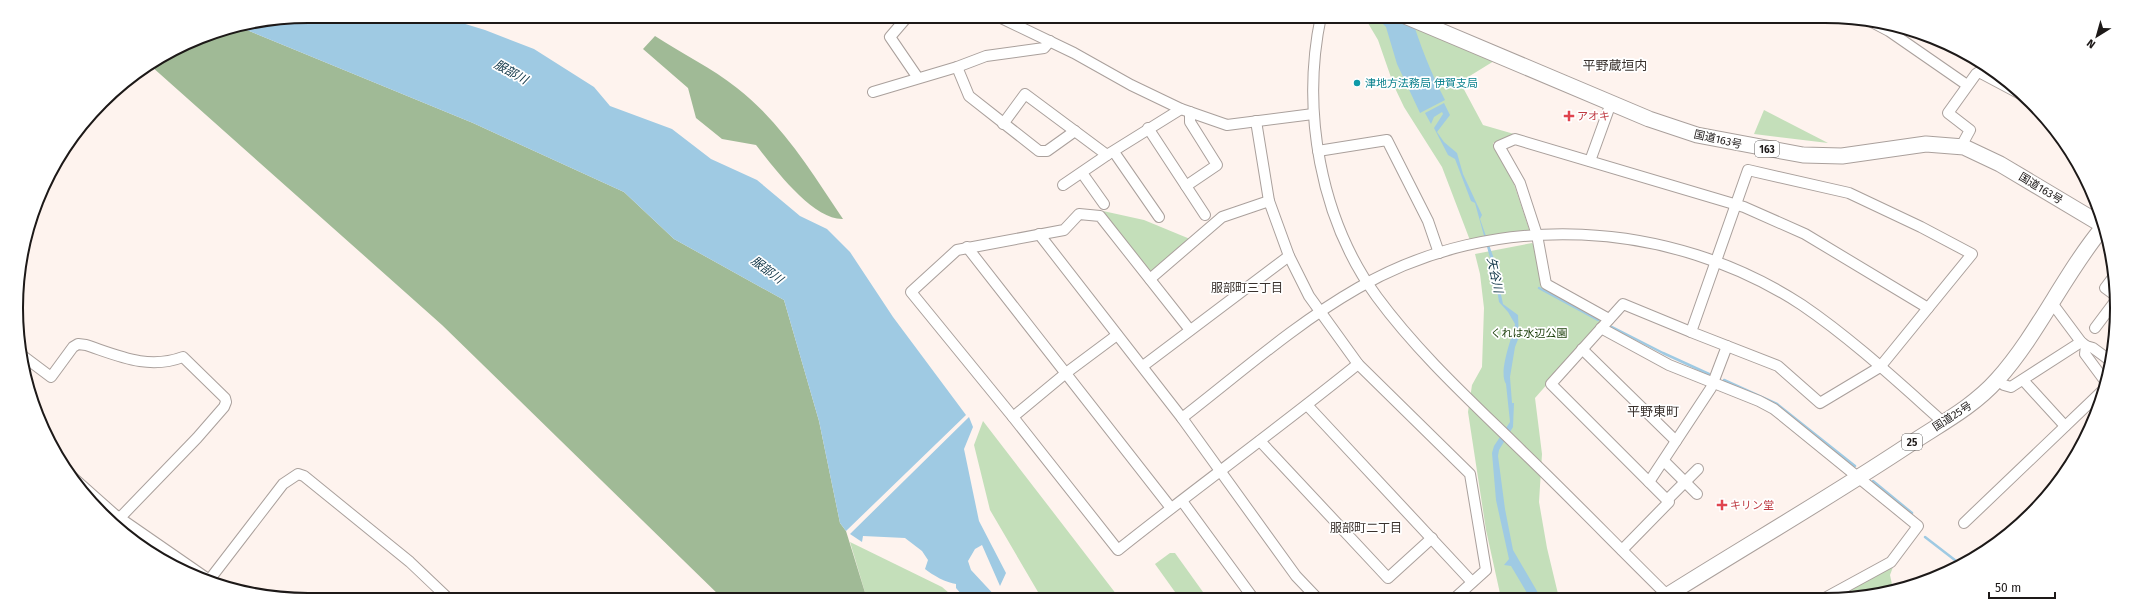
<svg xmlns="http://www.w3.org/2000/svg" width="2133" height="616" font-family="'Fira Sans','Noto Sans JP',sans-serif">
  <style>
    .green { fill: #c4dfba }
    .forest { fill: #a0ba96 }
    .water { fill: #9fcae3 }
    .lines { fill: none; stroke-linecap: round; stroke-linejoin: round }
    .stream { stroke: #9fcae3; stroke-width: 2.5 }
    .minor-casing { stroke: #aaa09c; stroke-width: 12 }
    .highway-casing { stroke: #aaa09c; stroke-width: 17 }
    .minor { stroke: #fff; stroke-width: 10 }
    .highway { stroke: #fff; stroke-width: 15 }
    .culture-dot { fill: #0f9aa8; stroke: #fff; stroke-width: 1.5 }
    .health-dot { fill: #e0444e; stroke: #fff; stroke-width: 1.5 }
    .labels { text-anchor: middle; stroke-width: 3.5; stroke-linejoin: round; paint-order: stroke }
    .shield { fill: #fff; stroke: #615e5d; stroke-width: 1 }
    .shield-label { font-size: 10px; font-weight: bold; fill: #1d1918 }
    .culture-label { font-size: 11px; fill: #0d838f; stroke: #fff; text-anchor: start }
    .health-label { font-size: 11px; fill: #be3a42; stroke: #fff; text-anchor: start }
    .street-label { font-size: 11px; fill: #1d1918; stroke: #fff }
    .park-label { font-size: 11px; fill: #1e410d; stroke: #fff }
    .water-label { font-size: 12px; font-style: italic; fill: #0b3143; stroke: #fff }
    .neighbourhood-label { font-size: 12px; fill: #39312d; stroke: #fff }
    .quarter-label { font-size: 13px; fill: #39312d; stroke: #fff }
    .rim { fill: none; stroke: #1d1918; stroke-width: 2 }
  </style>
  <rect width="100%" height="100%" fill="#fef3ee"/>
  <g class="green">
    <polygon points="1362,16 1389,16 1494,61 1460,82 1483,125 1514,134 1493,143 1514,184 1530,232 1471,243 1442,167 1404,107 1394,86 1378,40 1365,18"/>
    <polygon points="1764,110 1828,143 1754,134"/>
    <polygon points="1103,211 1144,220 1190,239 1154,271 1149,271"/>
    <polygon points="1532,243 1535,246 1542,287 1601,319 1601,323 1535,398 1542,454 1539,502 1547,548 1559,598 1501,598 1486,530 1468,412 1472,385 1482,367 1484,308 1480,274 1475,254"/>
    <polygon points="983,421 1120,599 1040,599 1038,592 990,510 974,445"/>
    <polygon points="850,542 942,587 956,599 867,599"/>
    <polygon points="1170,553 1175,553 1208,599 1180,599 1155,564"/>
    <polygon points="1893,567 1890,575 1893,589 1863,598 1833,598"/>
  </g>
  <g class="forest">
    <polygon points="237,26 473,123 624,192 674,239 784,300 819,421 840,523 846,531 867,599 723,599 442,325 151,66 196,38"/>
    <path d="M 655,36 C 681,53 712,68 737,88 C 782,123 812,173 843,219 C 813,220 774,168 756,145 L 722,139 L 696,118 L 688,88 L 643,49 Z"/>
  </g>
  <g class="water">
    <polygon points="308,16 439,16 485,30 534,49 594,87 610,106 672,129 711,159 757,180 800,216 827,229 850,252 893,317 966,415 846,531 840,523 819,421 784,300 674,239 624,192 473,123 237,26 251,22"/>
    <path d="M 1381,16 L 1411,16 C 1420,45 1431,73 1445,100 L 1420,113 L 1397,64 L 1386,27 L 1382,23 Z"/>
    <path d="M 1444,103 L 1450,115 L 1437,132 L 1444,142 L 1457,153 L 1463,174 L 1482,215 L 1480,219 L 1493,256 L 1503,304 L 1518,315 L 1519,337 L 1515,347 L 1510,377 L 1512,403 L 1514,403 L 1513,427 L 1499,450 L 1498,456 L 1505,509 L 1513,550 L 1541,598 L 1530,598 L 1511,566 L 1504,565 L 1509,559 L 1496,500 L 1492,453 L 1494,446 L 1510,422 L 1506,384 C 1498,372 1512,338 1515,324 L 1508,312 L 1499,302 L 1495,276 L 1475,203 L 1471,201 L 1455,159 L 1448,155 L 1434,128 L 1443,114 L 1442,112 L 1434,117 L 1431,124 L 1425,113 Z"/>
    <path d="M 969,417 L 973,427 L 964,449 L 979,521 L 1006,573 L 1000,586 L 982,545 L 975,549 L 968,561 L 971,570 L 998,599 L 969,599 L 967,594 L 962,595 L 956,588 L 956,584 C 947,583 932,575 925,569 L 928,560 L 922,551 L 905,538 L 863,536 L 862,542 L 850,534 Z"/>
  </g>
  <g class="lines">
    <g class="stream">
      <polyline points="1539,288 1598,320"/>
      <polyline points="1612,327 1663,353 1709,374"/>
      <polyline points="1724,380 1777,404 1855,466"/>
      <polyline points="1873,481 1912,513"/>
      <polyline points="1925,537 1960,564"/>
    </g>
    <defs>
      <g id="minor">
        <polyline points="908,16 890,37 918,78"/>
        <polyline points="997,16 1074,53 1131,85 1181,109 1227,125 1313,114"/>
        <path d="M 1321,16 C 1301,110 1320,219 1377,297 C 1419,354 1472,402 1522,451 C 1572,499 1620,549 1670,598"/>
        <polyline points="1868,20 1889,31 1967,85"/>
        <polyline points="1433,28 1434,16"/>
        <polyline points="957,67 969,96 1039,151 1047,151 1075,131"/>
        <polyline points="873,92 957,67 986,56 1044,48 1050,41"/>
        <polyline points="1256,121 1269,201 1289,256 1309,296 1358,364 1470,474 1486,570 1455,598"/>
        <polyline points="1003,124 1025,94 1107,155 1181,109"/>
        <polyline points="1148,128 1205,215"/>
        <polyline points="1964,147 1964,141 1970,130 1948,113 1976,74 1979,72 2026,97"/>
        <polyline points="1318,151 1387,140 1428,221 1439,253"/>
        <polyline points="1114,152 1159,217"/>
        <polyline points="1590,161 1611,103"/>
        <polygon points="1748,170 1849,193 1921,227 1972,254 1880,367 1820,403 1778,366 1691,332"/>
        <polyline points="1082,173 1104,204"/>
        <polyline points="1063,185 1107,155"/>
        <polyline points="1186,186 1217,165 1190,122 1190,112"/>
        <polyline points="1039,234 1182,418 1296,576 1317,598"/>
        <polyline points="967,247 1171,508"/>
        <polyline points="2114,276 2105,288 2116,296"/>
        <polyline points="1150,279 1222,217 1269,201"/>
        <polyline points="2052,303 2081,342 2086,346 2093,348 2112,362"/>
        <polyline points="1609,319 1546,284 1537,235 1520,183 1499,146 1515,139 1744,207 1805,234 1928,308"/>
        <polyline points="1601,328 1669,365 1759,401 1774,409 1918,526 1891,562 1825,598"/>
        <polyline points="2095,328 2116,300"/>
        <path d="M 1190,330 L 1100,216 L 1079,214 L 1064,230 L 957,250 L 911,292 L 1013,417 L 1118,550 C 1197,487 1279,428 1358,364"/>
        <polyline points="2086,346 2085,354 2105,381"/>
        <polyline points="1582,349 1676,441"/>
        <path d="M 23,356 L 51,377 L 73,347 L 78,344 L 86,345 C 119,356 148,370 183,357 L 225,398 L 226,402 L 224,407 L 197,438 L 113,525"/>
        <polyline points="1143,366 1289,256"/>
        <polyline points="1997,380 2004,385 2011,387 2081,342"/>
        <polyline points="2023,380 2065,426"/>
        <polyline points="1307,405 1472,582"/>
        <polyline points="1013,417 1066,373 1117,335"/>
        <path d="M 1182,418 C 1239,374 1295,324 1358,288 C 1494,209 1671,219 1802,305 C 1852,339 1898,382 1943,422"/>
        <polyline points="1260,441 1388,578 1432,538"/>
        <polyline points="1664,461 1697,494"/>
        <polyline points="69,474 114,514 205,577"/>
        <polyline points="1649,482 1711,388 1727,346"/>
        <polyline points="1667,500 1698,469"/>
        <polyline points="1182,501 1253,598"/>
        <polyline points="1964,523 2101,392"/>
        <polyline points="1622,550 1669,502 1551,384 1623,304 1691,332"/>
        <polyline points="210,579 283,484 298,474 304,476 410,562 450,600"/>
      </g>
      <g id="highway">
        <polyline points="1405,16 1649,119 1697,135 1803,155 1842,156 1926,144 1964,147 2000,164 2104,226"/>
        <path d="M 1663,598 C 1744,547 1827,499 1907,446 C 1938,425 1972,408 1997,380 C 2039,333 2064,274 2104,226"/>
      </g>
    </defs>
    <use href="#minor" class="minor-casing"/>
    <use href="#highway" class="highway-casing"/>
    <use href="#minor" class="minor"/>
    <use href="#highway" class="highway"/>
  </g>
  <circle class="culture-dot" cx="1357" cy="83" r="4"/>
  <g class="health-dot">
    <path d="M1567 110h4v4h4v4h-4v4h-4v-4h-4v-4h4z"/>
    <path d="M1720 499h4v4h4v4h-4v4h-4v-4h-4v-4h4z"/>
  </g>
  <g class="labels">
    <g class="shield">
      <rect x="1755" y="141" width="24" height="16" rx="3"/>
      <rect x="1902" y="434" width="20" height="16" rx="3"/>
    </g>
    <g class="shield-label">
      <text x="1767" y="153">163</text>
      <text x="1912" y="446">25</text>
    </g>
    <g class="culture-label">
      <text x="1365" y="87">津地方法務局 伊賀支局</text>
    </g>
    <g class="health-label">
      <text x="1577" y="120">アオキ</text>
      <text x="1730" y="509">キリン堂</text>
    </g>
    <g class="street-label">
      <text transform="translate(1718 139) rotate(13)" y="4">国道163号</text>
      <text transform="translate(2041 188) rotate(31)" y="4">国道163号</text>
      <text transform="translate(1952 416) rotate(-33)" y="4">国道25号</text>
    </g>
    <g class="park-label">
      <text x="1529" y="337">くれは水辺公園</text>
    </g>
    <g class="water-label">
      <text transform="translate(511 72) rotate(29)" y="4">服部川</text>
      <text transform="translate(767 270) rotate(37)" y="4">服部川</text>
      <text transform="translate(1495 275) rotate(78)" y="4">矢谷川</text>
    </g>
    <g class="neighbourhood-label">
      <text x="1247" y="292">服部町三丁目</text>
      <text x="1366" y="532">服部町二丁目</text>
    </g>
    <g class="quarter-label">
      <text x="1615" y="70">平野蔵垣内</text>
      <text x="1653" y="416">平野東町</text>
    </g>
  </g>
  <path d="M0 0H2133V616H0ZM308 23H1825A285 285 0 0 1 2110 308V308A285 285 0 0 1 1825 593H308A285 285 0 0 1 23 308V308A285 285 0 0 1 308 23Z" fill="#fff" fill-rule="evenodd"/>
  <path class="rim" d="M308 23H1825A285 285 0 0 1 2110 308V308A285 285 0 0 1 1825 593H308A285 285 0 0 1 23 308V308A285 285 0 0 1 308 23Z"/>
  <g transform="translate(2097 36) rotate(217)" stroke="#ffffff" stroke-width="3" paint-order="stroke">
  <path d="M0-3L7 15L0 10L-7 15Z" fill="#1d1918"/>
  <text y="-6" font-size="11" font-weight="bold" text-anchor="middle" fill="#1d1918">N</text>
  </g>
  <path d="M1989 592v6h66v-6" fill="none" stroke="#1d1918" stroke-width="2"/>
  <text x="1995" y="592" font-size="12" fill="#1d1918" stroke="#ffffff" stroke-width="3" paint-order="stroke">50 m</text>
</svg>
